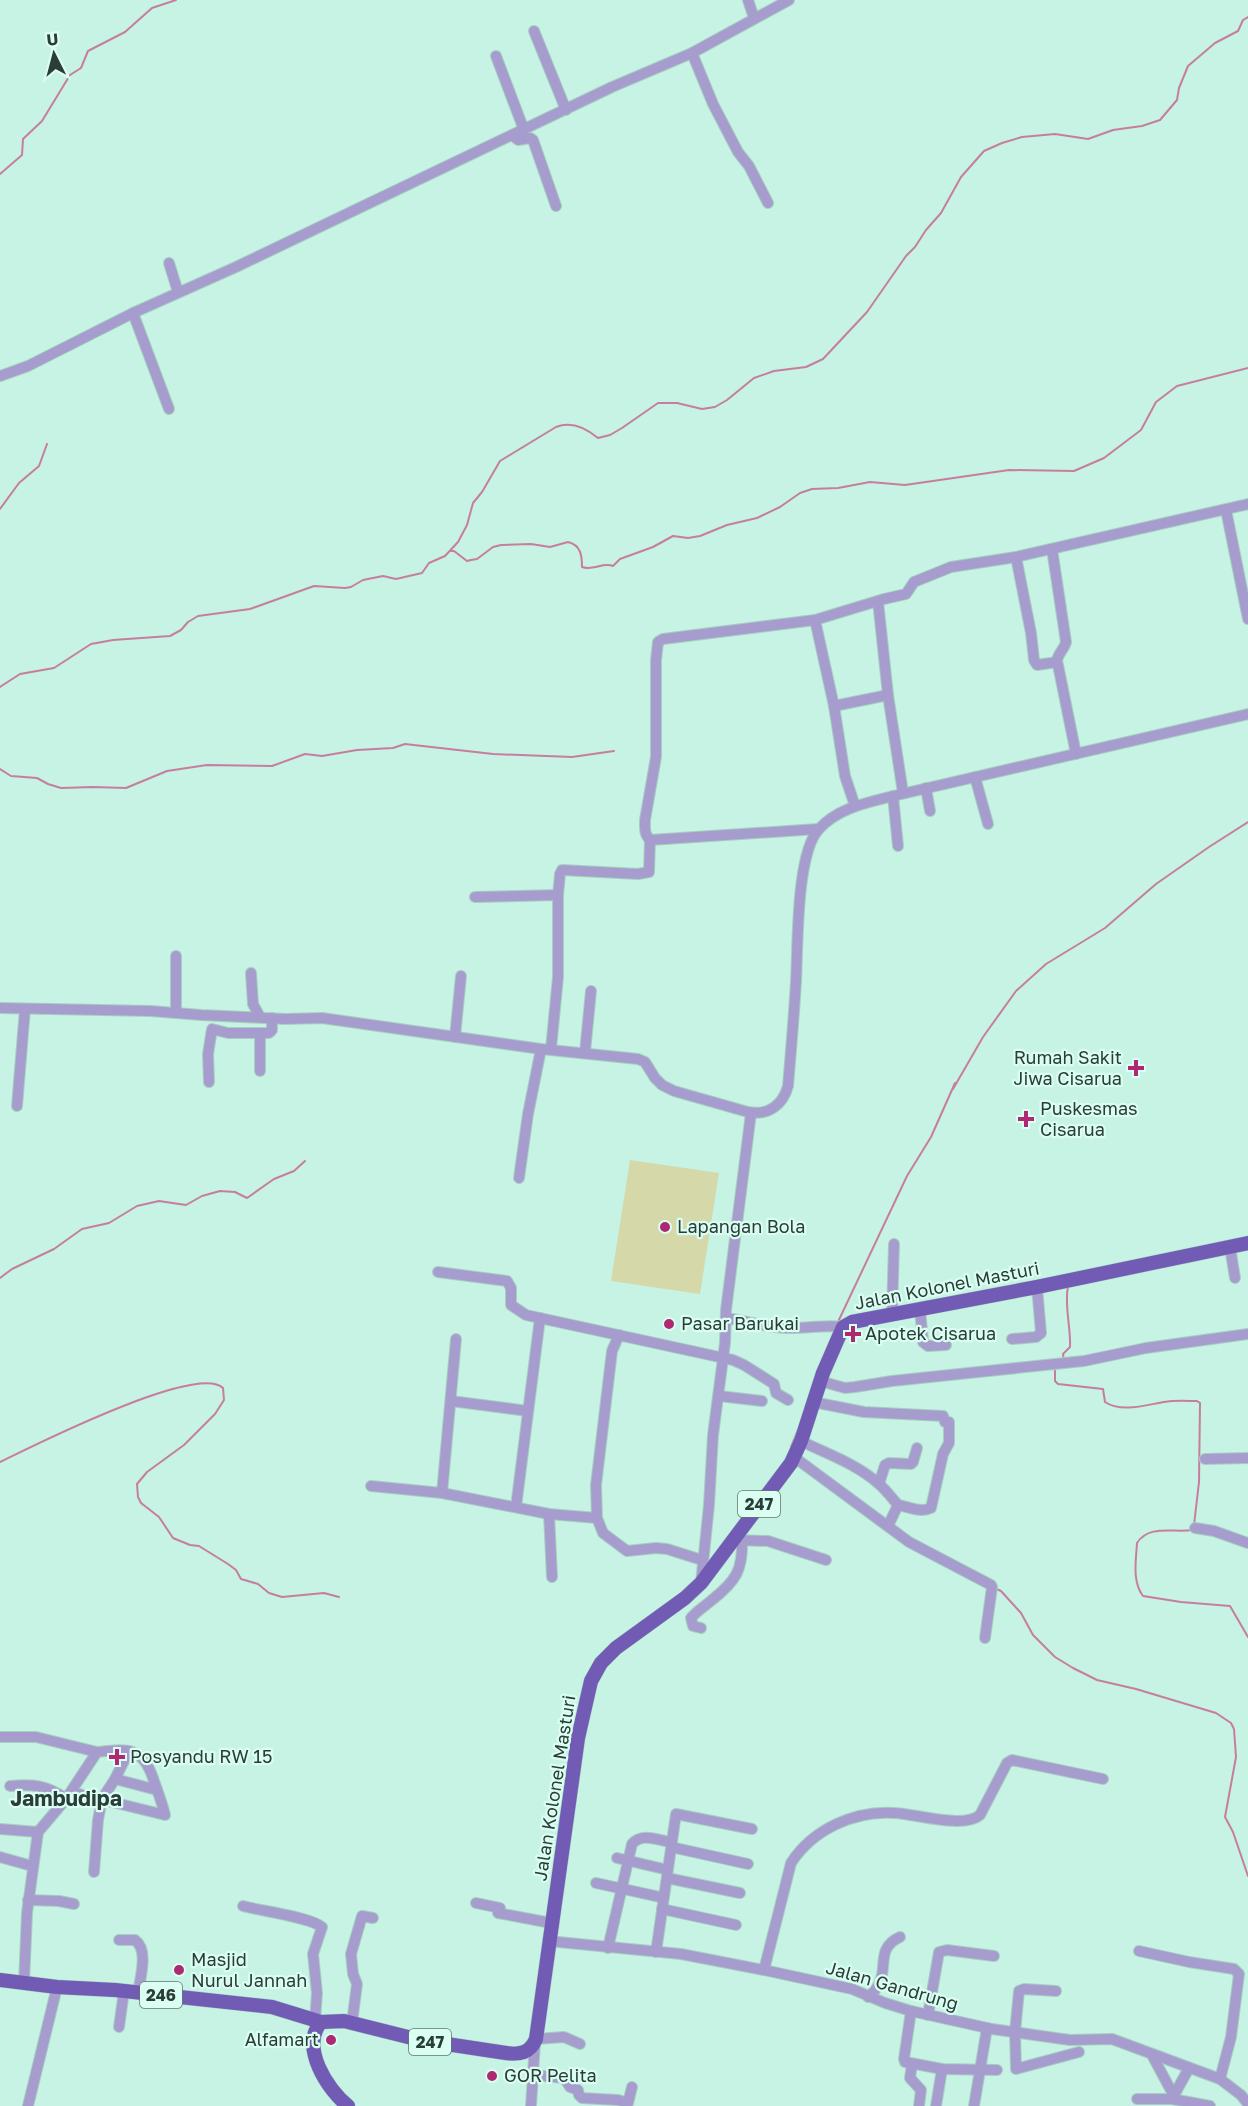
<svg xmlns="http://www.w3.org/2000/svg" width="1248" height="2106" font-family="'Golos Text',sans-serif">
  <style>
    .green { fill: #d5d9aa }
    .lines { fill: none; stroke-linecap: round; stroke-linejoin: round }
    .stream { stroke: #c77e9e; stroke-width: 2 }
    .minor-casing { stroke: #a7cfc2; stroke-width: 12 }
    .major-casing { stroke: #a7cfc2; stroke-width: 15 }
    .minor { stroke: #a69dce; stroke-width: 10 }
    .major { stroke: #715bb4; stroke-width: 14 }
    .poi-dot { fill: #ae2971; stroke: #dafef1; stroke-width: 2 }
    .labels { text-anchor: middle; stroke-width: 4.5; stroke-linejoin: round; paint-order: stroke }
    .shield { fill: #dafef1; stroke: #607770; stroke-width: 1.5 }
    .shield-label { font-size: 16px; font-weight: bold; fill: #2b3d38 }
    .poi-label { font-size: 18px; fill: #2b3d38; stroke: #dafef1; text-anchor: start }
    .street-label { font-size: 18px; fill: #2b3d38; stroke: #dafef1 }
    .quarter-label { font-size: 21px; font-weight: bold; fill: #2b3d38; stroke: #dafef1 }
  </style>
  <rect width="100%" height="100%" fill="#c6f3e4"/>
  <polygon class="green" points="630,1160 719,1173 700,1294 611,1281"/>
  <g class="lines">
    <g class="stream">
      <polyline points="0,174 22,155 23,139 42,121 70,75 81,68 88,51 125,32 152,8 176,0"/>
      <polyline points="0,509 19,483 39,466 47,444"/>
      <path d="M 451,551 L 454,551 L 467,561 L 471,560 L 477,559 L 493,547 L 501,545 L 531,544 L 550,547 L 568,542 C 581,545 582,556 582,567 C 593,571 603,562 613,566 L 620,559 L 653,547 L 673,536 L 688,538 L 700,536 L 727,525 L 757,518 L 780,507 L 800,493 L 812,489 L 838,488 L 870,482 L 905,485 L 1009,470 L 1074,471 L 1104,458 L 1141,430 L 1156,402 L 1177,386 L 1248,368"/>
      <path d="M 0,687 L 20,674 L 54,668 L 91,644 L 113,640 L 170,636 L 181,630 L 188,622 L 198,616 L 250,609 L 314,586 L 345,588 L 351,587 L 363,580 L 383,576 L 396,579 L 422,573 L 429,563 L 445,556 L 458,542 L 467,525 L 473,503 L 482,492 L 500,461 L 556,427 C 571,421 586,428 598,438 L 610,435 L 622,428 L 658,403 L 677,403 L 702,409 L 715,407 L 727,400 L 754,378 L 774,371 L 806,367 L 823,359 L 867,312 L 906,256 L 915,247 L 926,230 L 941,213 L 961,177 L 984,151 L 1002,143 L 1022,137 L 1055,134 L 1088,139 L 1113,130 L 1142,126 L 1160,120 L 1177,100 L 1179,88 L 1188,66 L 1215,43 L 1238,31 L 1243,20 L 1248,17"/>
      <polyline points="0,769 11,776 37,778 48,784 61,788 93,787 126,788 167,771 207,765 272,766 305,754 322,756 357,750 393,748 405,744 493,754 572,757 614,751"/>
      <polyline points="0,1278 12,1269 54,1249 82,1229 109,1223 137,1206 159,1201 186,1205 202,1196 220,1191 235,1192 247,1198 274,1179 294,1171 305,1161"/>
      <polyline points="837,1324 907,1176 931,1137 955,1083 953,1089 983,1037 1016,991 1046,964 1105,928 1156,884 1209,847 1248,822"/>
      <path d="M 1064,1361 L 1063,1354 L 1070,1347 C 1071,1326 1064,1307 1068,1286"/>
      <path d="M 1055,1369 L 1055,1381 L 1058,1384 L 1103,1389 L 1105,1402 C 1121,1413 1146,1405 1164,1402 C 1175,1400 1187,1401 1197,1401 L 1200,1403 L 1199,1482 L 1194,1525"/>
      <polyline points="791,1447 798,1430"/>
      <path d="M 0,1462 C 33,1446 197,1363 223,1388 L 224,1400 L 215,1414 L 184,1445 L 147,1472 L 137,1484 L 138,1497 L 141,1503 L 159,1517 L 173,1538 L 190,1545 L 199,1546 L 228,1564 L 236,1570 L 241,1579 L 258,1584 L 269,1593 L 282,1597 L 324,1593 L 339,1597"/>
      <path d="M 1192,1530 C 1174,1533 1149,1524 1137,1543 C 1136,1560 1132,1582 1143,1596 L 1181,1602 L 1230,1606 L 1248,1637"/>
      <polyline points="994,1588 1001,1591 1021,1613 1033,1635 1055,1657 1073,1668 1097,1680 1136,1689 1216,1713 1231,1723 1234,1729 1236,1757 1225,1817 1233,1832 1248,1876"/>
    </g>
    <defs>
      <g id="minor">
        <polyline points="748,0 754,18"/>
        <polyline points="534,31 566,110"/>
        <polyline points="692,53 713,104 738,152 749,166 768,203"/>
        <polyline points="496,56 524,130"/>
        <polyline points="512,135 518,140 530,138 533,140 556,206"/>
        <polyline points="169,263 178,292"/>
        <polyline points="133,313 169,409"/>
        <polyline points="0,376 28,366 133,313 236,267 612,87 692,53 789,0"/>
        <polyline points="1226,510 1248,619"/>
        <path d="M 1052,549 L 1066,642 C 1064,650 1057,654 1057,662"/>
        <polyline points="1016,557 1031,633 1034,660 1037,665 1057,662 1058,665 1076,754"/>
        <polyline points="878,601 888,695 903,793"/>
        <path d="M 815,620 L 663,639 L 658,642 L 656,660 L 656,757 L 645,820 C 645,828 644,834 650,840 L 818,829"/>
        <polyline points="834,706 888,695"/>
        <polyline points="975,777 988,824"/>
        <polyline points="926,788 930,811"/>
        <polyline points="893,796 898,846"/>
        <polyline points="855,806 845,776 834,706 815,620 884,599 906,594 914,582 951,567 1016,557 1248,504"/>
        <polyline points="558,895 560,874 562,870 638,874 649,872 650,840"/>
        <polyline points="475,897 558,895 558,977 551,1049"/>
        <polyline points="176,956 176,1013"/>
        <polyline points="251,973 253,1004 260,1017"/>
        <path d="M 0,1008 L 151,1011 L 201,1015 L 285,1019 L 322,1018 L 541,1049 L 638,1059 L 645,1062 L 655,1078 L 662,1085 L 674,1091 L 748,1112 C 768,1116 783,1105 788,1086 C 791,1051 794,1016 796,981 C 798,946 796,853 819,829 C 838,808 866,803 893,796 L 1248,714"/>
        <polyline points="260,1033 260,1071"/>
        <polyline points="455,1037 461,976"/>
        <polyline points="585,1052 591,991"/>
        <polyline points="209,1082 208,1054 212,1029 228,1033 269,1033 272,1030 272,1018"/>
        <polyline points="17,1106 25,1009"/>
        <polyline points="519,1178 528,1114 541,1049"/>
        <polyline points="1230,1247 1235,1278"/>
        <polyline points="438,1272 507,1281 511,1288 511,1305 526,1315 733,1360 744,1365 774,1384 776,1393 788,1400"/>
        <polyline points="920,1309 923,1342 928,1346 946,1345"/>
        <polyline points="892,1314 894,1244"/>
        <path d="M 726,1318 C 746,1321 766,1327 787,1328 C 805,1329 827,1324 843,1327"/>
        <polyline points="1012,1339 1036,1337 1041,1333 1037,1287"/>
        <polyline points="820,1381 845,1388 855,1387 892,1381 1084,1361 1146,1348 1248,1334"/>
        <polyline points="719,1396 762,1401"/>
        <polyline points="451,1401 528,1411"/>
        <path d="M 813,1402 L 864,1412 L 943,1416 L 945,1422 L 949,1422 L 949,1443 L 943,1454 L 931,1508 C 921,1513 909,1507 898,1505 L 888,1526"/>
        <path d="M 801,1441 C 827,1454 857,1464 879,1484 C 886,1490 892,1498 898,1505"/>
        <polyline points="794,1457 909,1542 991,1585 992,1587 985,1638"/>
        <polyline points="1205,1459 1248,1458"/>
        <polyline points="879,1484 885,1465 889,1463 911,1464 913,1462 917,1448"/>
        <polyline points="371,1486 442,1493 549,1514 597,1518 603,1533 627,1551 656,1548 667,1549 702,1560"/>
        <polyline points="442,1493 456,1339"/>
        <polyline points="516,1507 540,1318"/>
        <polyline points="549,1514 552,1577"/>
        <polyline points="597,1518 596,1485 612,1351 619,1335"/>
        <polyline points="1195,1528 1214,1531 1248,1543"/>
        <polyline points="735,1540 768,1541 826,1560"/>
        <polyline points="701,1583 709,1505 713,1435 725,1343 726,1310 751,1113"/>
        <path d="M 701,1628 L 693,1626 L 691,1618 C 697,1611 705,1606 712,1600 C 736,1581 743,1570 742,1540"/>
        <polyline points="0,1737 36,1737 97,1752"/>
        <polyline points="115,1779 157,1790"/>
        <path d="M 10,1786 C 32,1784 47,1785 66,1799"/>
        <polyline points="0,1829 38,1832"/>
        <polyline points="671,1847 748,1864"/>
        <polyline points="0,1857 32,1866"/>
        <polyline points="617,1858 664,1869"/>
        <polyline points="94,1872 98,1820 102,1799 115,1779 129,1751"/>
        <polyline points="667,1878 740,1893"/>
        <polyline points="596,1883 660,1897"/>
        <polyline points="28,1900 59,1901 74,1904"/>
        <polyline points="476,1903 500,1908 498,1913 551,1923"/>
        <path d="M 243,1906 C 261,1911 310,1917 322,1927 L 313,1954 L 317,1993 L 315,2020"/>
        <polyline points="662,1909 736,1925"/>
        <path d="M 119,1940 L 135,1940 C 149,1950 140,1978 138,1993"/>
        <polyline points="548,1941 681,1954 764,1970 852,1989 885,2003 911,2011 992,2029 1070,2040 1112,2039 1220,2079 1241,2095 1248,2104"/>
        <path d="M 608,1948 L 632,1844 C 641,1833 656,1839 669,1842"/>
        <polyline points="1139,1951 1189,1962 1234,1969 1239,1974 1231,2037 1220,2079"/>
        <polyline points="656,1952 676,1814 752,1829"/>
        <path d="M 764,1970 L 791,1863 C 813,1829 855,1810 895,1813 C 916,1814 964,1829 980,1815 L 1007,1763 L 1012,1760 L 1103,1779"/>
        <path d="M 24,1983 L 27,1913 L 38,1832 L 66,1799 L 97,1752 C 127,1749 142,1746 153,1778 C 157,1790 162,1802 165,1815 L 71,1792"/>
        <polyline points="1056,1991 1024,1989 1019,1991 1015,2032 1016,2069 1079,2052"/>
        <path d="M 868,1997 C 896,1975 870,1951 900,1937"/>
        <polyline points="911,2011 904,2059 905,2062 942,2069 997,2070"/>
        <polyline points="928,2015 939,1952 947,1950 994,1956"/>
        <polyline points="352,2023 357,1984 353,1974 351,1954 362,1916 373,1918"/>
        <polyline points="119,2027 124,1991"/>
        <polyline points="536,2039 564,2037 580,2044"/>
        <polyline points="1152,2055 1174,2096"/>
        <polyline points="912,2064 910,2078 921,2090 919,2106"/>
        <polyline points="533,2075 564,2078 570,2087 578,2090 579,2095 582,2098 618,2100 628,2103 632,2087"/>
        <polyline points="1137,2099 1172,2099 1210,2106"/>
        <polyline points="1172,2099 1189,2068"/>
        <polyline points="28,2106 57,1987"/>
        <polyline points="531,2106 535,2042"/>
        <polyline points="936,2106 942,2069"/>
        <polyline points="974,2106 987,2028"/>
      </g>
      <g id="major">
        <path d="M 0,1980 L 57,1987 L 115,1990 L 272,2007 L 321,2022 L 344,2021 L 420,2040 L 506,2053 C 520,2055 530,2053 536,2039 L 578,1738 L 591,1681 L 601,1663 L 616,1648 L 685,1598 L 701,1583 L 791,1463 L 801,1441 L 823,1373 L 843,1327 L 852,1322 L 1037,1287 L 1248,1243"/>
        <path d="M 321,2022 C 300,2047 327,2089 348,2106"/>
      </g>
    </defs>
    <use href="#minor" class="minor-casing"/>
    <use href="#major" class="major-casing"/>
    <use href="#minor" class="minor"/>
    <use href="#major" class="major"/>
  </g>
  <g class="poi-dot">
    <path d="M1133 1059h6v6h6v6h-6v6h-6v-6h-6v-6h6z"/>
    <path d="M1023 1110h6v6h6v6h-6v6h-6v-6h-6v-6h6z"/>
    <circle cx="665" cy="1227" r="6"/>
    <circle cx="669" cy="1324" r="6"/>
    <path d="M850 1325h6v6h6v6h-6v6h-6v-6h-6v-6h6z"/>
    <path d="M114 1748h6v6h6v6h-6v6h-6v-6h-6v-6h6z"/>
    <circle cx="179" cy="1970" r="6"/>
    <circle cx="331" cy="2040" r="6"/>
    <circle cx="492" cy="2076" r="6"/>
  </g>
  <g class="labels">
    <g class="shield">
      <rect x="738" y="1491" width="42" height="26" rx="4.5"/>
      <rect x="140" y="1982" width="42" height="26" rx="4.5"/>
      <rect x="409" y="2029" width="42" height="26" rx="4.5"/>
    </g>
    <g class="shield-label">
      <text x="759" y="1510">247</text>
      <text x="161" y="2001">246</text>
      <text x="430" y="2048">247</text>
    </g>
    <g class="poi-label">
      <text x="1122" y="1064" text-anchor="end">Rumah Sakit<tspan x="1122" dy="21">Jiwa Cisarua</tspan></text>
      <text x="1040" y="1115">Puskesmas<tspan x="1040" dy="21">Cisarua</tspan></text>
      <text x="677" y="1233">Lapangan Bola</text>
      <text x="681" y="1330">Pasar Barukai</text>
      <text x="865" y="1340">Apotek Cisarua</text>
      <text x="130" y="1763">Posyandu RW 15</text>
      <text x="191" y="1966">Masjid<tspan x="191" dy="21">Nurul Jannah</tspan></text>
      <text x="319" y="2046" text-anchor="end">Alfamart</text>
      <text x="504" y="2082">GOR Pelita</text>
    </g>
    <g class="street-label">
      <text transform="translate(947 1286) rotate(-11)" y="6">Jalan Kolonel Masturi</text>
      <text transform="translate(555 1788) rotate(-81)" y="6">Jalan Kolonel Masturi</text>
      <text transform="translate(892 1986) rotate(16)" y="6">Jalan Gandrung</text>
    </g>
    <g class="quarter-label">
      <text x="66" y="1806">Jambudipa</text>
    </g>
  </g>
  <g transform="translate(54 54) rotate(354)" stroke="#dafef1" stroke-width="4.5" paint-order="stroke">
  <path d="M0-4.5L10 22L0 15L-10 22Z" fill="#2b3d38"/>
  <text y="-9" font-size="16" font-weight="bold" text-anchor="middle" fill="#2b3d38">U</text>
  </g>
</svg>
